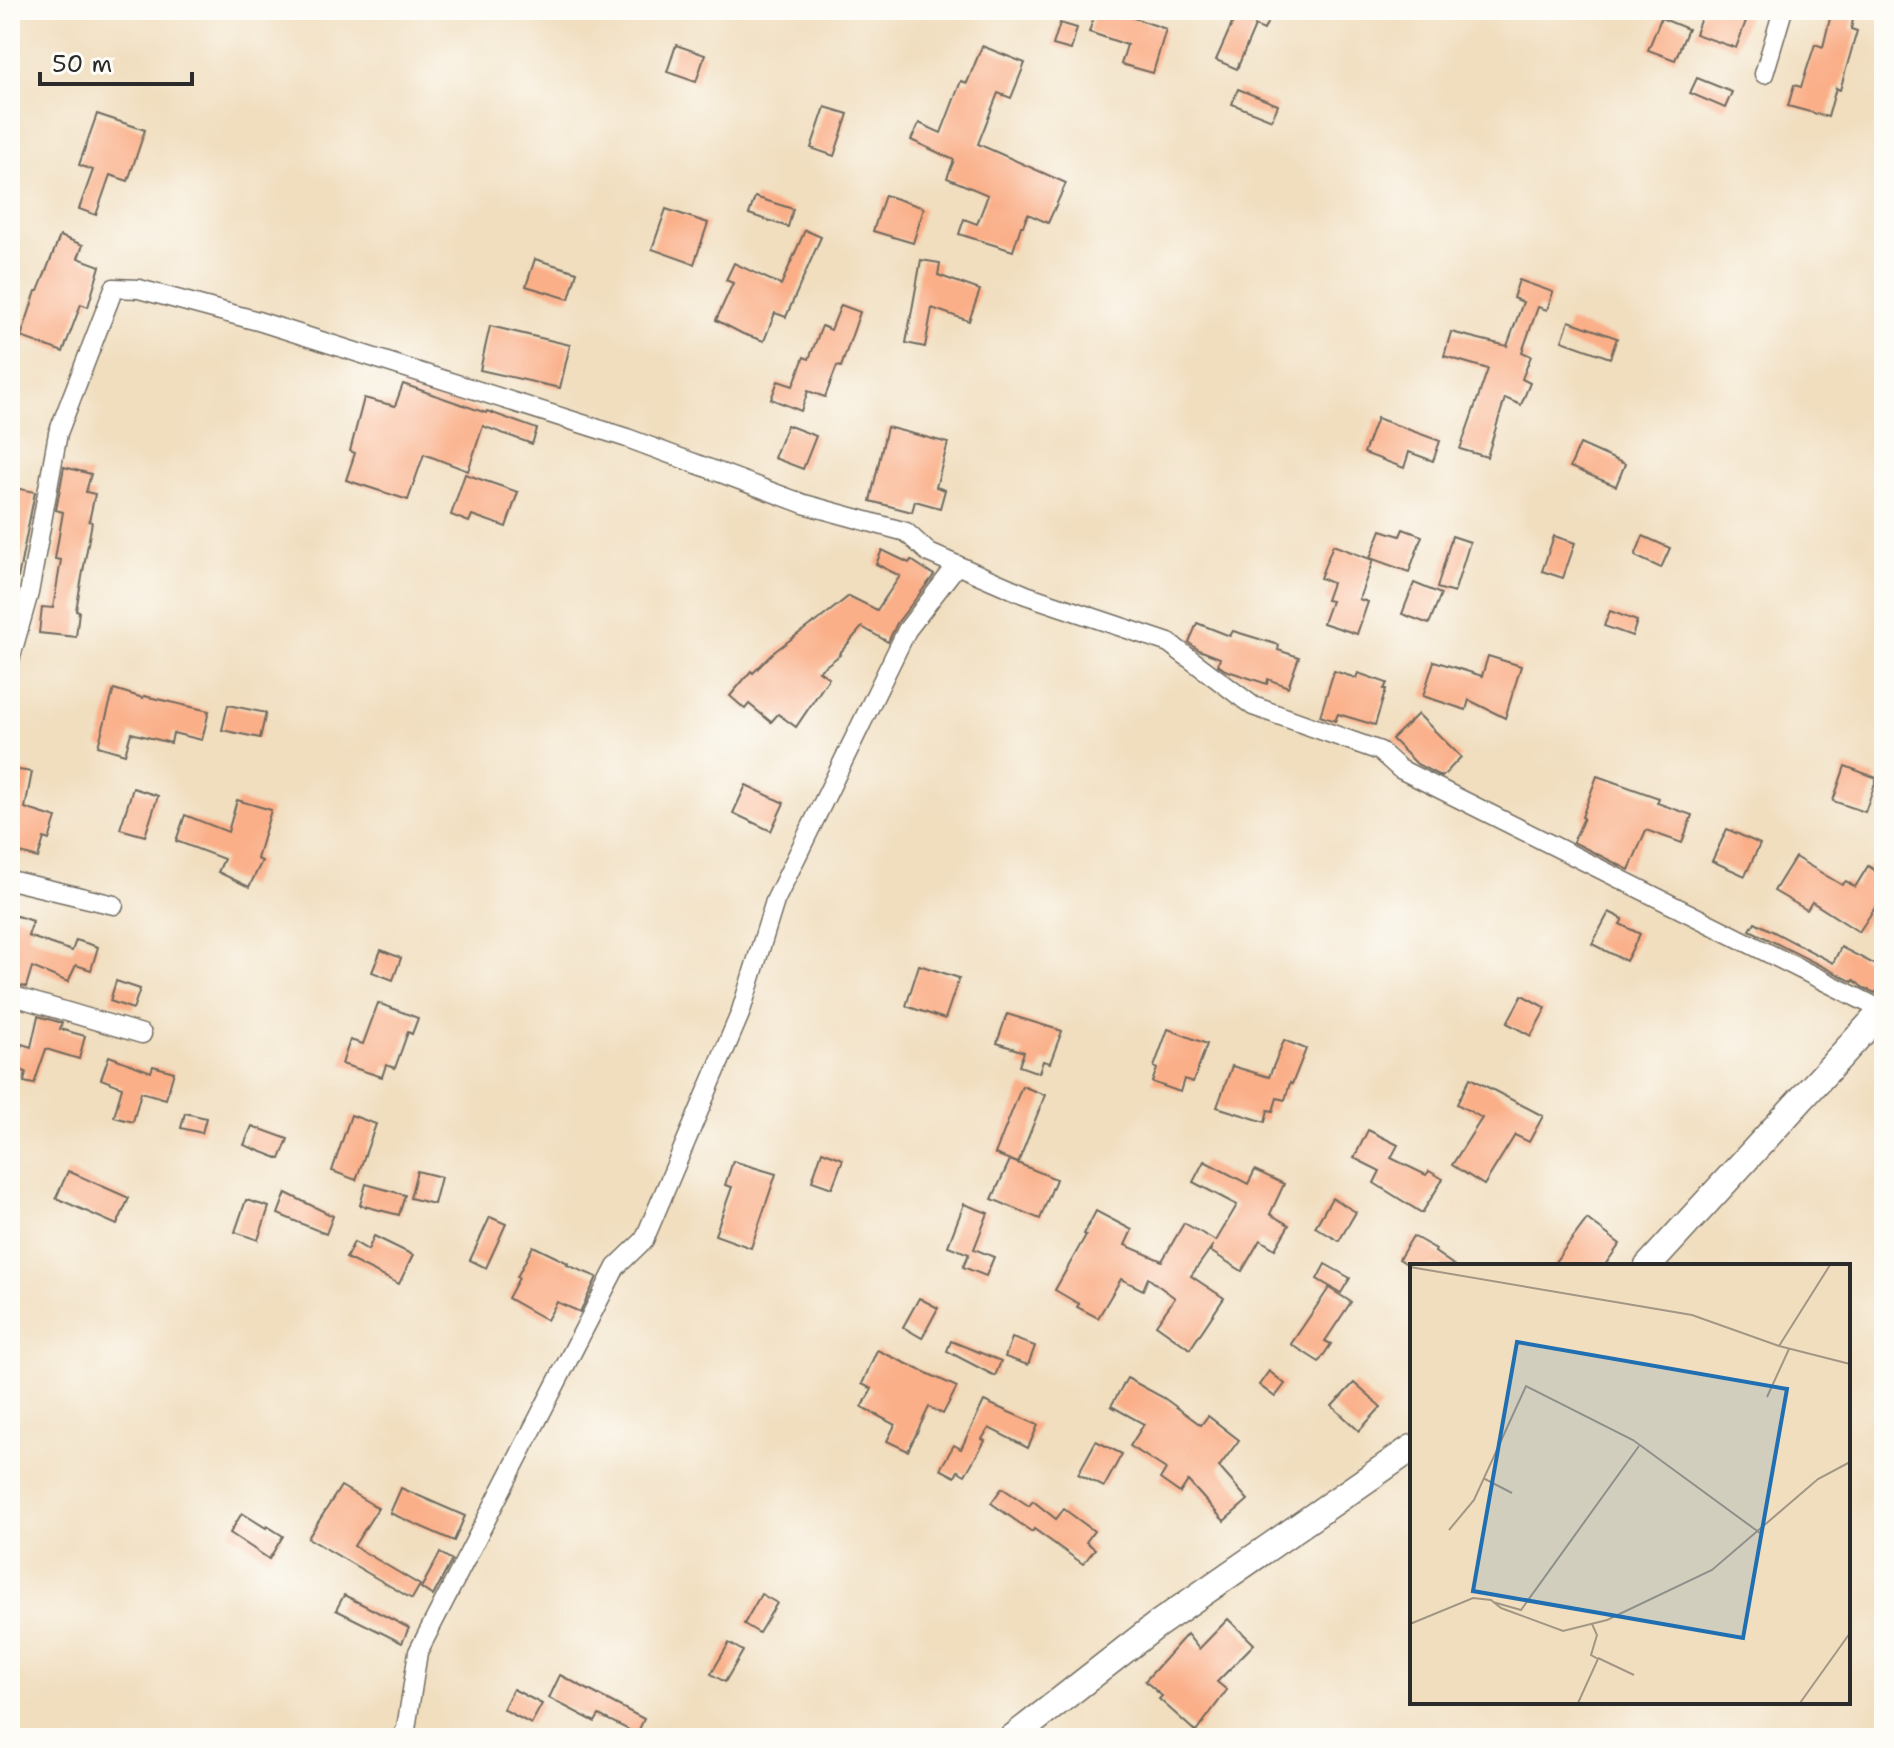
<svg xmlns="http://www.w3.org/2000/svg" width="1894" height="1748" font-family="'Shantell Sans',sans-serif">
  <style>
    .building { fill: #faaf88 }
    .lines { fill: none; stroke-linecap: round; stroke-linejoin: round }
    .street-casing { stroke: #706a5f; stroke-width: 21 }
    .secondary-casing { stroke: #706a5f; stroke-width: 29 }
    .street { stroke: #fff; stroke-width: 18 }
    .secondary { stroke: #fff; stroke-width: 26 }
    .inset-road { fill: none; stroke: #a29684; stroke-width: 2 }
    .view { fill: #1f6fb2; fill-opacity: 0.15; stroke: #1f6fb2; stroke-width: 4 }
    .inset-edge { fill: none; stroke: #2b2b2b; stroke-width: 4 }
  </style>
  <rect width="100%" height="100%" fill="#fdfcf7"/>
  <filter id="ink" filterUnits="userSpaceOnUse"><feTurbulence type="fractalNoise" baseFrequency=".0125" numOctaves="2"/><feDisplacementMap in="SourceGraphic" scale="16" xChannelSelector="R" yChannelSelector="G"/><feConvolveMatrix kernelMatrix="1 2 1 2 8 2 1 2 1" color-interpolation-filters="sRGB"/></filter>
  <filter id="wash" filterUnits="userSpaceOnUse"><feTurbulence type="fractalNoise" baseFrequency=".006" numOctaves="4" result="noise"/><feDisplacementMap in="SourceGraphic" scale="32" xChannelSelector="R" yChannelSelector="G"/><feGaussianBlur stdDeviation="1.8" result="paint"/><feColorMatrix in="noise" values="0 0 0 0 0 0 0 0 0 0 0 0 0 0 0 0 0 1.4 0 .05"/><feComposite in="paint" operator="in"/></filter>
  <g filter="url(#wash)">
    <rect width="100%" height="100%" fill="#f1debf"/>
    <g id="blocks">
      <g class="building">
        <polygon points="1096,10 1110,10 1166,29 1153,73 1121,64 1127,45 1089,32"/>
        <polygon points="1218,10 1273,10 1264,30 1255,26 1237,69 1216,60 1235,17"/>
        <polygon points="1704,10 1750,10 1736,48 1695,34"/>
        <polygon points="1832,10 1855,10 1851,29 1857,31 1840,90 1836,88 1828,117 1788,106 1794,85 1801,87 1815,44 1823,47"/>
        <polygon points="1661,18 1688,29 1675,60 1648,50"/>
        <polygon points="1060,23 1077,28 1071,50 1053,45"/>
        <polygon points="676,45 705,55 696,82 667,72"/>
        <polygon points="982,46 1025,63 1011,98 998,93 978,144 1066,183 1048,223 1028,214 1023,226 1021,226 1013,251 959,234 964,219 977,224 988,195 947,178 954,160 911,140 919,123 941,133 961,81 967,83"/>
        <polygon points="1697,78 1732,92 1725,108 1690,93"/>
        <polygon points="1238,89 1278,105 1272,120 1232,104"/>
        <polygon points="825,107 848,114 834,156 811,148"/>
        <polygon points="97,114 145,130 128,181 110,175 96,215 79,209 93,170 79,165"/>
        <polygon points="885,195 924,208 913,243 873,231"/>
        <polygon points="755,197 793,209 788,227 749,214"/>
        <polygon points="666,209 708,223 694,264 652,249"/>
        <polygon points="805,230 821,237 786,317 775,313 764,341 743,334 716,320 733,283 726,280 734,263 781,285"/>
        <polygon points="60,236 83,245 78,258 100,266 88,307 81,304 63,352 21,337 36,291 38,291"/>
        <polygon points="535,259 577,272 569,299 526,286"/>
        <polygon points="921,260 940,263 938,275 980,290 969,321 932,308 925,347 906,343"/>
        <polygon points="1519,280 1553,292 1547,310 1538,307 1522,352 1531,356 1522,379 1530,383 1521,405 1505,398 1487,457 1460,449 1488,369 1444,356 1451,332 1507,346 1523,302 1513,298"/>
        <polygon points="841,305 860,312 841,367 837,366 825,397 808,391 801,411 771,399 778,381 793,386 804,357 809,359 822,326 831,330"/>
        <polygon points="1569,321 1617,338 1610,358 1562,341"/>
        <polygon points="490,326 570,345 560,388 480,370"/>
        <polygon points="403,384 486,413 487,411 537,429 532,444 483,426 468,471 424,454 408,500 346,480 355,453 350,451 364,398 395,406"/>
        <polygon points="1377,418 1440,441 1433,461 1409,452 1404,468 1364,453"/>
        <polygon points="787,425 816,436 803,469 774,458"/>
        <polygon points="887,427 948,443 936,487 945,490 940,508 915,501 912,512 870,501"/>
        <polygon points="1580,444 1625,464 1616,486 1570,467"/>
        <polygon points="64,467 91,474 86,492 95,494 89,521 92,522 76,610 79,611 76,637 39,633 42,607 53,608 61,560 55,559 63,512 56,510"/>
        <polygon points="465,474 518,492 506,527 472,515 469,522 451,515"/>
        <polygon points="10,487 35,492 18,578 10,578"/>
        <polygon points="1403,529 1422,536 1409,572 1370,558 1381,530 1400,536"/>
        <polygon points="1452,536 1470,542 1454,593 1437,588"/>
        <polygon points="1554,536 1575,543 1563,578 1542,571"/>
        <polygon points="1643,536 1670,548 1661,568 1635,556"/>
        <polygon points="1333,545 1373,560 1359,599 1368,602 1357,634 1323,623 1331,601 1326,600 1332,583 1320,578"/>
        <polygon points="882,550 909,563 911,560 934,575 897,623 888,642 862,627 839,654 840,655 819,671 829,678 796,727 778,714 771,722 749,704 745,709 730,696 751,671 753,673 774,652 814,622 815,623 849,596 877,610 900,576 876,564"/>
        <polygon points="1414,583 1441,594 1429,624 1402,614"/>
        <polygon points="1610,611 1637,621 1632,636 1604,626"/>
        <polygon points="1197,623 1230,636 1233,631 1279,645 1278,650 1299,657 1288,687 1268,679 1267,684 1225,670 1218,665 1220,658 1199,650 1189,643"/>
        <polygon points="1488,656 1521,666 1505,718 1469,700 1466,710 1423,696 1434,661 1482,676"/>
        <polygon points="1334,671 1356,678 1358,673 1387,683 1384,689 1386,689 1375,725 1338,714 1335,721 1320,716"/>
        <polygon points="114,689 143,698 144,696 209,711 202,740 173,733 171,743 131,733 125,754 98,746"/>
        <polygon points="228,705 266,713 260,738 222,730"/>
        <polygon points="1418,714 1461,757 1442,777 1417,764 1392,739"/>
        <polygon points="1845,766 1877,778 1865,812 1833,801"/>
        <polygon points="12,769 32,772 25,808 56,818 49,840 44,838 38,858 10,850 10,777"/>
        <polygon points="1597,776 1659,798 1657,803 1692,815 1682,843 1646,830 1629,870 1573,842 1584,818 1582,817"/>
        <polygon points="746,785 784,803 771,831 733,813"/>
        <polygon points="133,788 158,796 145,836 120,829"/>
        <polygon points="237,800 271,810 257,859 262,861 249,887 218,872 224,859 176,841 185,815 228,832"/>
        <polygon points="1727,829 1760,844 1745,876 1712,861"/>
        <polygon points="1795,857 1842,885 1846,881 1855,887 1868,866 1884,876 1884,894 1859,932 1812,902 1807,910 1774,891"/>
        <polygon points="1609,912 1623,919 1620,924 1640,934 1626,961 1592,944"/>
        <polygon points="10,914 33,921 28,936 72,951 76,940 98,947 91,970 76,965 68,982 32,967 26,987 10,983"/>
        <polygon points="1755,922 1833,963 1841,947 1884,969 1884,984 1875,993 1862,987 1854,980 1853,982 1750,930"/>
        <polygon points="381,950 401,958 393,980 372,972"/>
        <polygon points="919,965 959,978 945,1019 906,1006"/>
        <polygon points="116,981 140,989 133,1009 110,1001"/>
        <polygon points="1522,995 1546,1008 1531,1036 1507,1023"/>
        <polygon points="378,1003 418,1018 412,1034 408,1032 395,1068 386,1065 382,1077 342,1064 350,1040 363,1044"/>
        <polygon points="1007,1014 1062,1031 1050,1063 1043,1061 1039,1073 1019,1066 1024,1052 997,1043"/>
        <polygon points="38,1016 62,1023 60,1029 85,1036 79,1059 46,1049 34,1084 24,1082 26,1072 14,1068 22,1044 31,1047"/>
        <polygon points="1168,1029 1207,1044 1193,1082 1184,1079 1180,1092 1152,1082 1157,1069 1154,1067"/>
        <polygon points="1284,1040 1306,1049 1292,1084 1290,1083 1285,1100 1277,1098 1273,1111 1268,1110 1265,1122 1217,1107 1232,1066 1269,1077"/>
        <polygon points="109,1056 151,1072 153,1066 174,1072 166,1099 141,1092 133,1122 114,1117 122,1087 101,1079"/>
        <polygon points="1470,1078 1543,1116 1529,1142 1515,1135 1484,1185 1452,1165 1482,1118 1457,1104"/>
        <polygon points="1022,1086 1045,1095 1018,1163 995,1154"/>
        <polygon points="185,1113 206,1118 202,1133 181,1128"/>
        <polygon points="351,1115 376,1124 356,1180 332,1171"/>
        <polygon points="252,1126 288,1139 280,1159 244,1145"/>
        <polygon points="1368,1130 1398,1145 1391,1158 1426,1175 1429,1171 1443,1179 1422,1213 1374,1183 1380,1171 1354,1158"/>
        <polygon points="822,1151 843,1159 832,1188 812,1181"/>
        <polygon points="1010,1160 1056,1179 1040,1219 992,1199"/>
        <polygon points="733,1161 776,1174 751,1248 715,1235 732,1187 725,1185"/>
        <polygon points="1204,1161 1248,1184 1255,1170 1284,1184 1270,1214 1289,1225 1275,1249 1260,1240 1242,1271 1210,1251 1213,1245 1191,1276 1224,1298 1190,1349 1156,1325 1175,1298 1148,1278 1143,1290 1121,1279 1098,1318 1077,1307 1079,1304 1055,1290 1086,1235 1084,1234 1096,1211 1132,1230 1125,1245 1162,1261 1184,1223 1216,1241 1237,1205 1193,1182"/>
        <polygon points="68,1171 129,1198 117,1225 56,1198"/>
        <polygon points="417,1171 441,1177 434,1204 410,1198"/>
        <polygon points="366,1184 405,1195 399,1215 360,1205"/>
        <polygon points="286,1193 333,1216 326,1234 278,1214"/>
        <polygon points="1332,1198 1356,1212 1339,1241 1315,1227"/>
        <polygon points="246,1200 269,1207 258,1240 235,1232"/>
        <polygon points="964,1204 988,1213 974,1249 994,1257 986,1276 963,1267 969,1254 948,1246"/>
        <polygon points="490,1217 506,1224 486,1268 470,1260"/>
        <polygon points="1587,1219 1620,1244 1604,1266 1552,1266"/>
        <polygon points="374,1236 413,1255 399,1284 346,1258 354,1242 368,1250"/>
        <polygon points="1413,1236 1436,1249 1435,1252 1455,1266 1410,1266 1399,1259"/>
        <polygon points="533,1246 568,1263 567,1265 597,1277 580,1312 557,1302 547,1320 508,1298 519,1278 517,1277"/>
        <polygon points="1325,1264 1350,1278 1341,1293 1317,1279"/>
        <polygon points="1329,1288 1351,1302 1325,1341 1331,1344 1319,1362 1291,1344"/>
        <polygon points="919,1298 938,1308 922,1338 903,1327"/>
        <polygon points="1012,1338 1035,1346 1028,1365 1005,1357"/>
        <polygon points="951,1341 1001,1361 995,1376 947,1351"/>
        <polygon points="877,1350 957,1387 943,1414 929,1407 908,1451 887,1441 895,1425 862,1407 872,1389 862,1384"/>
        <polygon points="1269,1371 1285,1384 1275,1397 1259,1385"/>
        <polygon points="1127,1378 1164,1398 1201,1425 1208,1416 1239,1440 1219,1467 1248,1500 1224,1521 1188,1481 1180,1493 1160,1479 1166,1469 1130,1446 1144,1424 1111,1406"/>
        <polygon points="1354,1383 1381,1407 1359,1431 1332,1406"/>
        <polygon points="984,1401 1038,1425 1028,1448 989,1428 982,1439 985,1441 965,1475 958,1471 955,1477 940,1469 954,1445 961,1449"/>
        <polygon points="1096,1441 1122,1454 1104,1487 1078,1474"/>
        <polygon points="341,1486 378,1508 354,1546 420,1585 412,1599 308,1538"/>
        <polygon points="401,1488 465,1516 454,1541 390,1513"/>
        <polygon points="1002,1488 1029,1506 1033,1501 1056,1519 1064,1509 1094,1531 1086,1542 1095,1549 1083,1564 1034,1529 1032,1532 991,1503"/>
        <polygon points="242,1513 266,1528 267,1526 283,1536 269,1559 230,1533"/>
        <polygon points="440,1553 452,1560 433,1596 421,1588"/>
        <polygon points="761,1594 777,1603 759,1633 744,1624"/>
        <polygon points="344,1595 409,1628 402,1643 336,1610"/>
        <polygon points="1228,1619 1254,1644 1217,1682 1227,1690 1196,1732 1159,1699 1162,1696 1145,1681 1187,1634 1199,1649"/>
        <polygon points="729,1643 743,1651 725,1682 711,1674"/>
        <polygon points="560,1675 644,1719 637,1734 599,1715 595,1722 549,1698"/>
        <polygon points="513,1689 542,1704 531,1724 503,1709"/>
      </g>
    </g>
  </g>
  <g filter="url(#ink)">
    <use href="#blocks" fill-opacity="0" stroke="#706a5f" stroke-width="2"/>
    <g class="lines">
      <defs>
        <g id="street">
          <polyline points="1764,74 1783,10"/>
          <polyline points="10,660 29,593 58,433 114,288 139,289 258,321 627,438 804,504 906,532 929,553 1026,595 1169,643 1253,706 1380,751 1400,769 1882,1010"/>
          <polyline points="10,880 114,905"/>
          <polyline points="10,995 142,1034"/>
          <polyline points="401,1738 406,1729 418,1652 616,1267 644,1240 740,1014 775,901 907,630 957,565"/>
        </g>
        <g id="secondary">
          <polyline points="1648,1266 1884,1009"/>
          <polyline points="1012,1738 1158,1624 1412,1448"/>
        </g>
      </defs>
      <use href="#street" class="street-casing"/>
      <use href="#secondary" class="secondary-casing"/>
      <use href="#street" class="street"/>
      <use href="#secondary" class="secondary"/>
    </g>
  </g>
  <g transform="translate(1410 1264)">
    <rect width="440" height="440" fill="#f1debf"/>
    <path class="inset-road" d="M 0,3 L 282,51 L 369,82 L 440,100M 369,82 L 420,1M 357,133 L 379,85M 73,214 L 102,229M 39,266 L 64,236 L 116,122 L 223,176 L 350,269M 83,338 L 111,346 L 229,182M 0,360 L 63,334 L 81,336 L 91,344 L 153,367 L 197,356 L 302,306 L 408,215 L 440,198M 188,394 L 224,411M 168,439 L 188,395 L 181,391 L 187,371 L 182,360M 390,439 L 440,369"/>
    <path class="view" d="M 107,78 L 377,125 L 333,374 L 63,327 Z"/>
    <rect width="440" height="440" class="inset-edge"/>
  </g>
  <rect width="1894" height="1748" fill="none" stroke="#fdfcf7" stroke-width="40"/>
  <path d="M40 72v12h152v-12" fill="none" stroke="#2b2b2b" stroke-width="4"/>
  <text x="52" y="72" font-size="24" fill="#2b2b2b" stroke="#fdfcf7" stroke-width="6" paint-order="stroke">50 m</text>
</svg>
